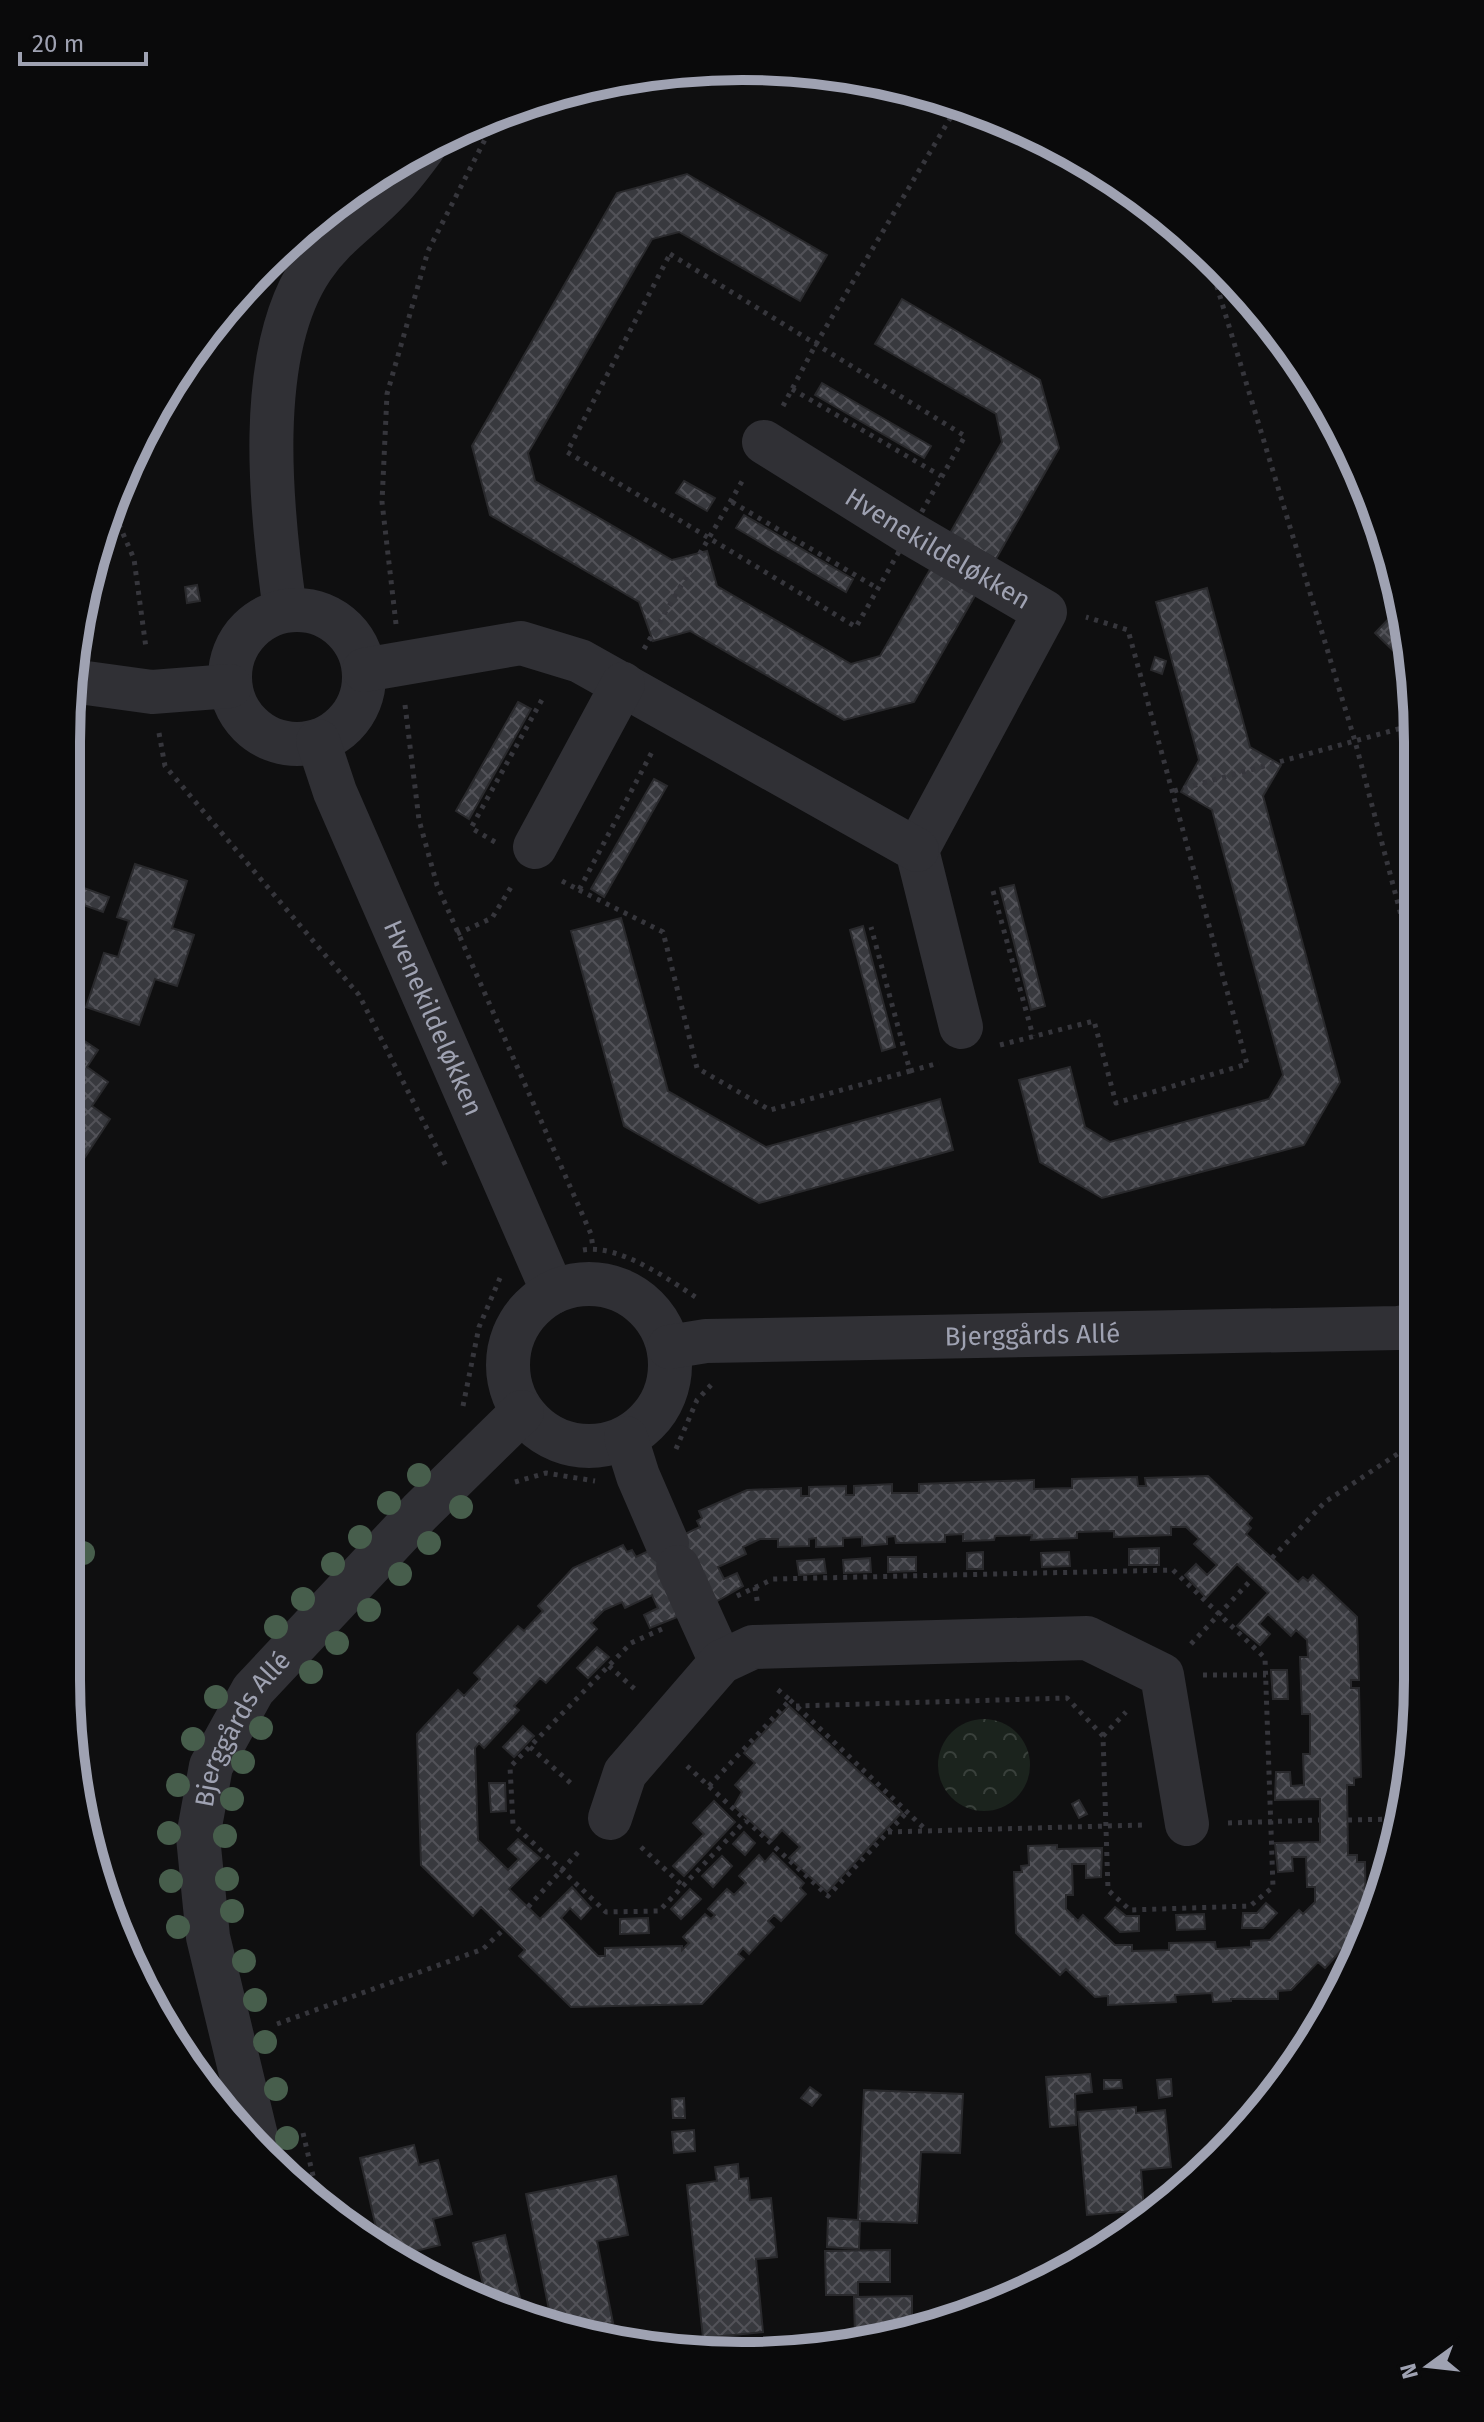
<svg xmlns="http://www.w3.org/2000/svg" width="1484" height="2422" font-family="'Fira Sans',sans-serif">
  <style>
    .park { fill: url(#park-crowns) }
    .building { fill: url(#building-cross-hatch); stroke: #29292c; stroke-width: 2 }
    .lines { fill: none; stroke-linecap: round; stroke-linejoin: round }
    .path { stroke: #36363c; stroke-width: 5; stroke-dasharray: 4 6; stroke-linecap: butt }
    .minor { stroke: #303035; stroke-width: 44 }
    .tree { fill: #475e4c }
    .labels { text-anchor: middle; stroke-width: 8; stroke-linejoin: round; paint-order: stroke }
    .street-label { font-size: 26px; fill: #9fa2b2; stroke: #0a0a0b }
    .rim { fill: none; stroke: #9fa2b2; stroke-width: 10 }
  </style>
  <defs>
    <pattern id="park-crowns" width="20" height="18" patternUnits="userSpaceOnUse" patternTransform="scale(2)"><rect width="20" height="18" fill="#1b231d"/><path d="M2 6a3 3 0 1 1 6 0M12 15a3 3 0 1 1 6 0" fill="none" stroke="#39403b"/></pattern>
    <pattern id="building-cross-hatch" width="8" height="8" patternUnits="userSpaceOnUse" patternTransform="scale(2)"><rect width="8" height="8" fill="#38393e"/><path d="M0 0l8 8M0 8l8-8" fill="none" stroke="#525258"/></pattern>
  </defs>
  <rect width="100%" height="100%" fill="#0f0f10"/>
  <circle class="park" cx="984" cy="1765" r="46"/>
  <g class="building">
    <polygon points="687,174 827,255 800,301 679,232 652,239 528,453 535,481 672,560 707,551 717,586 851,664 880,656 932,566 977,592 914,702 844,720 690,631 653,641 639,602 490,515 472,446 617,193"/>
    <polygon points="902,299 1040,380 1059,448 996,559 950,533 1002,442 996,414 875,344"/>
    <polygon points="822,383 931,446 924,458 815,395"/>
    <polygon points="684,481 715,498 707,511 676,493"/>
    <polygon points="744,515 853,579 846,592 736,528"/>
    <polygon points="197,585 200,601 187,603 185,587"/>
    <polygon points="1207,588 1250,747 1281,765 1263,796 1340,1082 1304,1145 1102,1198 1040,1162 1019,1080 1070,1067 1085,1127 1110,1142 1269,1099 1283,1075 1212,810 1181,792 1199,760 1156,602"/>
    <polygon points="1399,608 1411,668 1375,633"/>
    <polygon points="1155,657 1166,661 1162,674 1151,670"/>
    <polygon points="518,702 531,709 469,819 456,811"/>
    <polygon points="654,779 667,786 604,897 591,889"/>
    <polygon points="135,864 187,881 172,928 194,935 177,986 155,979 139,1025 86,1007 104,953 118,957 129,921 117,917"/>
    <polygon points="70,883 109,897 103,912 70,900"/>
    <polygon points="1014,885 1045,1006 1031,1010 1000,888"/>
    <polygon points="621,918 668,1091 766,1147 940,1099 953,1150 759,1203 624,1126 571,931"/>
    <polygon points="863,926 895,1047 882,1051 850,930"/>
    <polygon points="74,1034 98,1050 87,1067 108,1082 92,1106 110,1119 81,1163 69,1155 70,1040"/>
    <polygon points="1208,1476 1252,1518 1247,1524 1251,1528 1246,1534 1298,1582 1303,1577 1308,1581 1313,1575 1357,1617 1359,1680 1351,1680 1351,1688 1359,1688 1361,1777 1354,1778 1354,1785 1347,1785 1348,1855 1357,1855 1357,1862 1365,1862 1366,1923 1325,1968 1318,1962 1291,1990 1278,1991 1278,1999 1231,1999 1231,2001 1213,2002 1212,1993 1175,1995 1176,2002 1108,2005 1108,1996 1095,1997 1066,1969 1060,1975 1016,1933 1014,1872 1022,1872 1021,1866 1029,1865 1028,1846 1057,1845 1057,1849 1102,1848 1101,1877 1086,1878 1086,1864 1072,1864 1073,1895 1066,1895 1066,1909 1078,1921 1083,1915 1115,1945 1132,1945 1132,1951 1169,1950 1169,1943 1215,1942 1216,1949 1251,1947 1251,1941 1270,1940 1299,1910 1303,1914 1315,1902 1315,1887 1307,1887 1306,1857 1292,1857 1293,1871 1278,1872 1275,1843 1320,1842 1320,1799 1275,1800 1276,1772 1290,1772 1291,1786 1304,1785 1303,1754 1310,1754 1310,1714 1302,1714 1300,1657 1308,1657 1307,1640 1296,1630 1291,1636 1268,1614 1259,1624 1270,1634 1260,1645 1237,1626 1268,1593 1237,1564 1206,1598 1185,1575 1196,1564 1207,1575 1217,1565 1194,1544 1199,1539 1186,1527 1171,1527 1171,1535 1114,1537 1114,1531 1077,1532 1077,1538 1031,1540 1032,1535 995,1536 994,1540 963,1541 963,1534 945,1535 945,1542 896,1543 895,1536 887,1537 887,1544 862,1546 862,1537 843,1538 843,1546 816,1547 816,1538 809,1539 809,1546 778,1547 778,1539 760,1539 743,1547 746,1554 718,1567 724,1579 737,1573 743,1586 717,1601 650,1628 644,1615 658,1608 652,1595 625,1608 622,1602 604,1610 591,1623 597,1629 546,1683 540,1678 514,1706 519,1710 484,1748 479,1743 475,1748 478,1840 508,1870 519,1859 508,1849 518,1839 540,1858 509,1889 540,1919 572,1887 591,1908 581,1919 570,1908 561,1918 598,1956 605,1956 605,1948 682,1946 682,1950 689,1943 683,1937 705,1914 711,1919 715,1915 708,1909 727,1889 734,1895 746,1883 739,1876 759,1855 765,1862 773,1853 804,1883 800,1888 806,1894 781,1921 774,1915 768,1921 774,1927 749,1954 743,1948 738,1954 744,1959 702,2004 571,2007 519,1956 525,1950 481,1907 473,1916 421,1865 417,1734 458,1690 464,1696 480,1679 474,1673 518,1626 524,1631 543,1611 538,1606 573,1568 623,1545 627,1552 632,1550 636,1557 700,1527 697,1521 702,1518 699,1511 747,1490 801,1488 801,1496 809,1496 809,1487 846,1486 846,1495 854,1495 854,1486 892,1484 892,1493 919,1493 919,1484 1034,1480 1034,1489 1072,1488 1072,1479 1137,1477 1138,1486 1146,1486 1145,1478"/>
    <polygon points="1159,1548 1159,1565 1129,1565 1129,1549"/>
    <polygon points="983,1552 983,1569 967,1569 967,1553"/>
    <polygon points="1069,1552 1070,1566 1042,1567 1041,1553"/>
    <polygon points="888,1557 916,1557 916,1571 888,1572"/>
    <polygon points="870,1558 871,1572 844,1573 843,1560"/>
    <polygon points="824,1559 826,1573 799,1575 797,1561"/>
    <polygon points="597,1647 609,1657 588,1678 577,1668"/>
    <polygon points="1271,1670 1287,1670 1288,1699 1273,1699"/>
    <polygon points="789,1706 902,1812 827,1892 789,1858 800,1847 782,1830 772,1841 734,1806 742,1792 735,1785 755,1763 744,1753"/>
    <polygon points="523,1726 534,1736 514,1757 503,1747"/>
    <polygon points="489,1783 505,1783 506,1811 491,1812"/>
    <polygon points="1079,1800 1087,1814 1079,1818 1072,1804"/>
    <polygon points="714,1801 735,1822 684,1876 673,1866 704,1834 693,1823"/>
    <polygon points="744,1832 755,1843 745,1855 733,1844"/>
    <polygon points="722,1856 732,1866 713,1887 702,1876"/>
    <polygon points="690,1889 701,1899 681,1919 671,1909"/>
    <polygon points="1266,1903 1277,1913 1263,1928 1242,1928 1243,1913 1257,1913"/>
    <polygon points="1115,1907 1126,1916 1139,1916 1139,1931 1120,1932 1105,1918"/>
    <polygon points="1204,1914 1205,1929 1177,1930 1176,1915"/>
    <polygon points="648,1918 649,1933 620,1934 620,1919"/>
    <polygon points="1090,2074 1092,2092 1075,2094 1076,2125 1050,2127 1046,2077"/>
    <polygon points="1171,2079 1172,2096 1159,2098 1157,2080"/>
    <polygon points="1104,2080 1121,2080 1122,2088 1104,2089"/>
    <polygon points="810,2087 821,2095 812,2106 801,2098"/>
    <polygon points="864,2090 963,2094 960,2153 921,2152 917,2223 860,2221 859,2249 827,2247 828,2218 858,2220"/>
    <polygon points="684,2098 685,2118 673,2118 672,2099"/>
    <polygon points="1136,2107 1136,2113 1165,2110 1171,2167 1141,2170 1144,2210 1087,2215 1078,2112"/>
    <polygon points="694,2130 695,2151 674,2153 672,2132"/>
    <polygon points="414,2145 419,2165 438,2160 452,2214 433,2219 440,2245 395,2256 381,2249 360,2158"/>
    <polygon points="738,2164 739,2179 748,2178 750,2200 771,2198 777,2257 756,2259 763,2332 703,2338 687,2185 717,2181 715,2167"/>
    <polygon points="616,2176 628,2235 597,2241 613,2323 581,2329 552,2325 526,2194"/>
    <polygon points="505,2235 520,2298 493,2305 487,2301 473,2243"/>
    <polygon points="890,2250 890,2282 858,2282 858,2295 826,2295 825,2251"/>
    <polygon points="912,2296 912,2316 932,2316 932,2325 855,2337 854,2297"/>
  </g>
  <g class="lines">
    <g class="path">
      <polygon points="670,254 965,436 856,627 567,452"/>
      <polyline points="1208,257 1355,741 1415,968"/>
      <polyline points="792,389 941,476"/>
      <polyline points="783,406 816,344 958,105"/>
      <polyline points="732,502 877,588"/>
      <polyline points="111,506 134,559 146,648"/>
      <polyline points="396,624 382,502 387,394 428,251 498,114"/>
      <polyline points="644,649 744,478"/>
      <polyline points="405,705 419,820 437,885 591,1234 593,1248"/>
      <polyline points="159,733 165,766 359,995 448,1170"/>
      <polyline points="1174,791 1416,724"/>
      <polyline points="495,842 471,828 544,696"/>
      <polyline points="562,881 579,890 653,750"/>
      <polyline points="579,890 663,932 697,1068 770,1110 910,1071 871,927"/>
      <polyline points="993,891 1033,1036"/>
      <polyline points="457,934 492,918 513,884"/>
      <polyline points="1000,1045 1094,1021 1116,1103 1247,1064 1128,630 1086,617"/>
      <polyline points="910,1071 939,1063"/>
      <path d="M 583,1250 C 619,1244 668,1279 697,1298"/>
      <polyline points="463,1406 479,1327 500,1278"/>
      <polyline points="676,1449 697,1400 711,1385"/>
      <polyline points="515,1482 546,1473 595,1481"/>
      <polyline points="1272,1558 1325,1502 1414,1443"/>
      <polyline points="755,1587 758,1606"/>
      <polyline points="737,1596 773,1579 1173,1570 1265,1658 1273,1887 1250,1906 1130,1910 1108,1890 1103,1736 1067,1698 796,1706"/>
      <polyline points="662,1629 631,1643 510,1767 513,1824 606,1912 659,1911 746,1820"/>
      <polyline points="1191,1644 1253,1578"/>
      <polyline points="609,1666 638,1692"/>
      <polyline points="1203,1675 1266,1675"/>
      <polyline points="790,1700 927,1831"/>
      <polyline points="1103,1736 1126,1712"/>
      <polyline points="530,1747 574,1786"/>
      <polyline points="687,1766 828,1896 907,1812"/>
      <polyline points="709,1786 790,1700 777,1689"/>
      <polyline points="1348,1820 1399,1819"/>
      <polyline points="1228,1823 1319,1820"/>
      <polyline points="888,1832 1143,1825"/>
      <polyline points="641,1847 683,1886"/>
      <polyline points="528,1907 582,1848"/>
      <polyline points="277,2024 483,1949 504,1929"/>
      <polyline points="303,2133 318,2197"/>
    </g>
    <g class="minor">
      <path id="s1" d="M 764,442 L 908,532 L 1045,612 L 917,850 L 961,1027"/>
      <path d="M 285,610 C 271,511 254,354 312,268 C 334,235 363,218 389,190 C 402,177 413,162 424,147"/>
      <circle cx="297" cy="677" r="67"/>
      <polyline points="364,670 521,643 580,661 917,850"/>
      <polyline points="72,681 152,692 230,686"/>
      <path id="s2" d="M 318,741 L 335,792 L 553,1292"/>
      <polyline points="535,847 623,684"/>
      <circle cx="589" cy="1365" r="81"/>
      <path id="s3" d="M 669,1347 L 706,1341 L 1398,1328 L 1414,1325"/>
      <polyline points="626,1438 638,1476 667,1543"/>
      <polyline points="678,1567 721,1662"/>
      <polyline points="610,1818 625,1773 721,1662 753,1647 1087,1638 1162,1675 1187,1824"/>
      <path id="s4" d="M 257,2140 L 208,1937 L 198,1837 L 211,1766 L 253,1690 L 420,1512 L 522,1412"/>
    </g>
  </g>
  <g class="tree">
    <circle cx="419" cy="1475" r="12"/>
    <circle cx="389" cy="1503" r="12"/>
    <circle cx="461" cy="1507" r="12"/>
    <circle cx="360" cy="1537" r="12"/>
    <circle cx="429" cy="1543" r="12"/>
    <circle cx="83" cy="1553" r="12"/>
    <circle cx="333" cy="1564" r="12"/>
    <circle cx="400" cy="1574" r="12"/>
    <circle cx="303" cy="1599" r="12"/>
    <circle cx="369" cy="1610" r="12"/>
    <circle cx="276" cy="1627" r="12"/>
    <circle cx="337" cy="1643" r="12"/>
    <circle cx="311" cy="1672" r="12"/>
    <circle cx="216" cy="1697" r="12"/>
    <circle cx="261" cy="1728" r="12"/>
    <circle cx="193" cy="1739" r="12"/>
    <circle cx="243" cy="1762" r="12"/>
    <circle cx="178" cy="1785" r="12"/>
    <circle cx="232" cy="1799" r="12"/>
    <circle cx="169" cy="1833" r="12"/>
    <circle cx="225" cy="1836" r="12"/>
    <circle cx="227" cy="1879" r="12"/>
    <circle cx="171" cy="1881" r="12"/>
    <circle cx="232" cy="1911" r="12"/>
    <circle cx="178" cy="1927" r="12"/>
    <circle cx="244" cy="1961" r="12"/>
    <circle cx="255" cy="2000" r="12"/>
    <circle cx="265" cy="2042" r="12"/>
    <circle cx="276" cy="2089" r="12"/>
    <circle cx="287" cy="2138" r="12"/>
  </g>
  <g class="labels">
    <g class="street-label">
      <text dy="9" stroke="none"><textPath href="#s1" startOffset="204">Hvenekildeløkken</textPath></text>
      <text dy="9" stroke="none"><textPath href="#s2" startOffset="300">Hvenekildeløkken</textPath></text>
      <text dy="9" stroke="none"><textPath href="#s3" startOffset="364">Bjerggårds Allé</textPath></text>
      <text dy="9" stroke="none"><textPath href="#s4" startOffset="428">Bjerggårds Allé</textPath></text>
    </g>
  </g>
  <path d="M0 0H1484V2422H0ZM742 80H742A662 662 0 0 1 1404 742V1680A662 662 0 0 1 742 2342H742A662 662 0 0 1 80 1680V742A662 662 0 0 1 742 80Z" fill="#0a0a0b" fill-rule="evenodd"/>
  <path class="rim" d="M742 80H742A662 662 0 0 1 1404 742V1680A662 662 0 0 1 742 2342H742A662 662 0 0 1 80 1680V742A662 662 0 0 1 742 80Z"/>
  <g transform="translate(1428 2366) rotate(255)" stroke="#0a0a0b" stroke-width="6" paint-order="stroke">
  <path d="M0-6L14 30L0 20L-14 30Z" fill="#9fa2b2"/>
  <text y="-12" font-size="22" font-weight="bold" text-anchor="middle" fill="#9fa2b2">N</text>
  </g>
  <path d="M20 52v12h126v-12" fill="none" stroke="#9fa2b2" stroke-width="4"/>
  <text x="32" y="52" font-size="24" fill="#9fa2b2" stroke="#0a0a0b" stroke-width="6" paint-order="stroke">20 m</text>
</svg>
